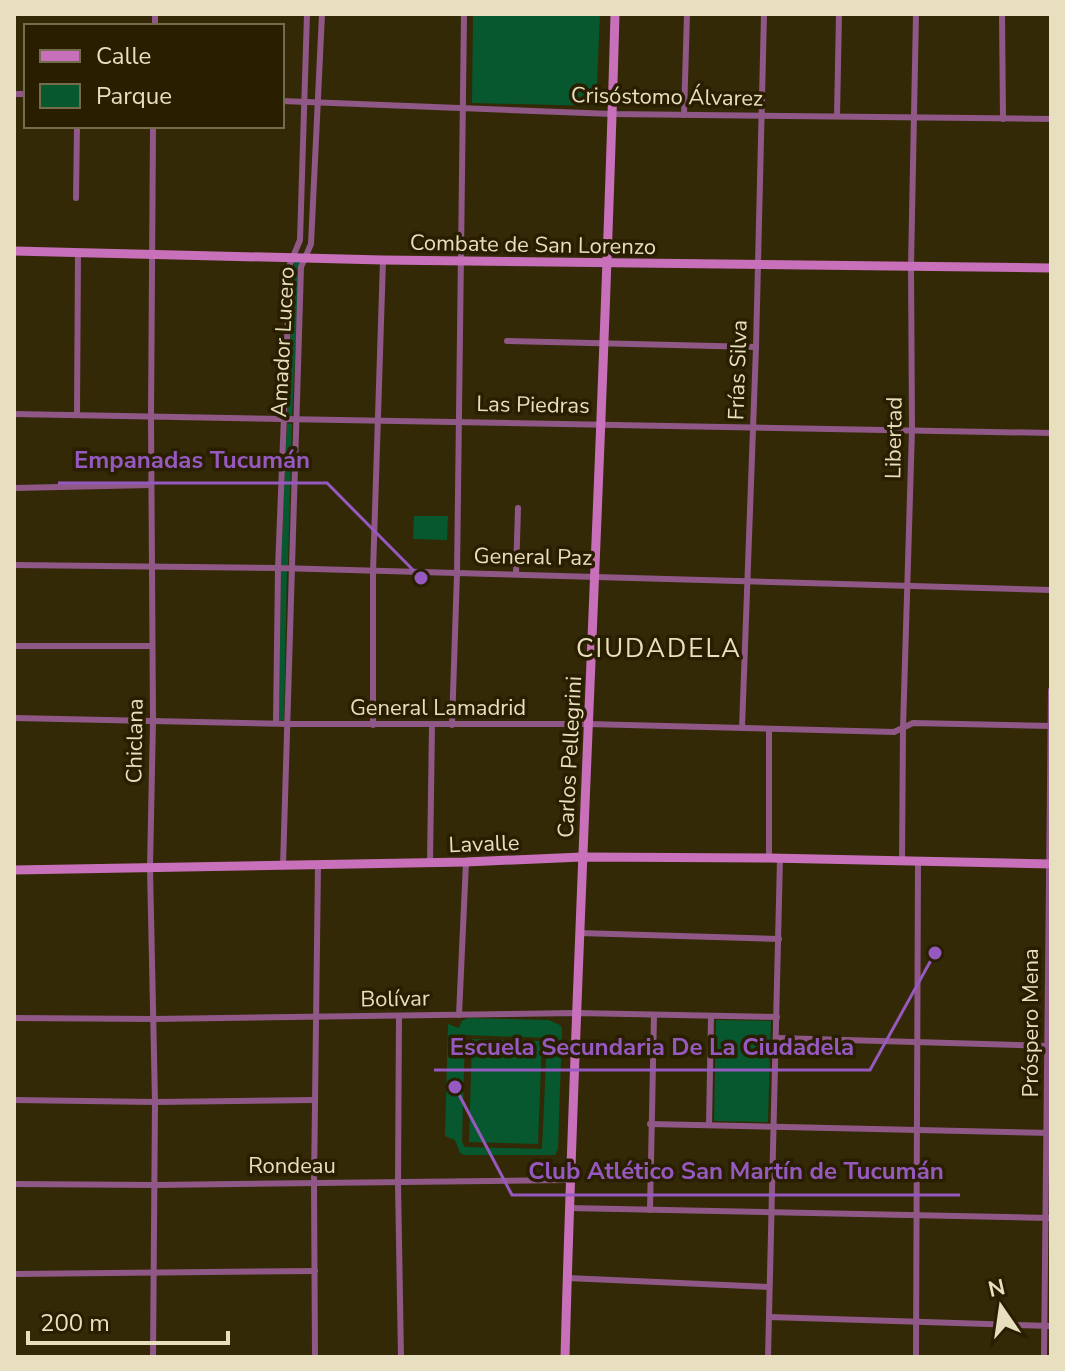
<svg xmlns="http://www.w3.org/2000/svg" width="1065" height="1371" font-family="'Nunito Sans',sans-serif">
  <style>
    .green { fill: #07582e; fill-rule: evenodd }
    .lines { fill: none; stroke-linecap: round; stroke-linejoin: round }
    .street { stroke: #905886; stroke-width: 6 }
    .secondary { stroke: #c970bb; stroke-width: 9 }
    .labels { text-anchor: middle; stroke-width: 7; stroke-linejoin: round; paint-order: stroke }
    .street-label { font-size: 22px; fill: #e8dfbf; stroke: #291f00 }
    .quarter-label { font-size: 26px; letter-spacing: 2px; fill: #e8dfbf; stroke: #291f00 }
    .leader { fill: none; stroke: #9659bf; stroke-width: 3 }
    .callout-dot { fill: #9659bf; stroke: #291f00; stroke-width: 3 }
    .callout-label { font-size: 24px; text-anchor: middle; font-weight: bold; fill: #9659bf; stroke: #291f00; stroke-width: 7; stroke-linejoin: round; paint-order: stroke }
  </style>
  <rect width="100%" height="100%" fill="#332906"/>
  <g class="green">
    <polygon points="473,14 600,14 596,106 472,103"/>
    <polygon points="294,261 300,261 292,417 287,417"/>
    <polygon points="287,423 292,424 288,565 281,565"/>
    <polygon points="414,516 448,516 447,540 413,539"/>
    <polygon points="281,571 287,571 284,720 279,720"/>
    <path d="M 468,1018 L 549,1020 L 560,1025 L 562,1029 L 558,1149 L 555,1155 L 464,1155 L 460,1153 L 455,1140 L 445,1136 L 448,1024 L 459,1028 L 462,1021 ZM 465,1035 L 547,1038 L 542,1149 L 465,1147 L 462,1142 Z"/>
    <polygon points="716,1020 771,1021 768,1122 714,1121"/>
    <polygon points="472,1039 542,1041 538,1144 469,1142"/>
  </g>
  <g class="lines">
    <g class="street">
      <polyline points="1002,14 1003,119"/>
      <polyline points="155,26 155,14"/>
      <polyline points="14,94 26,94"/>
      <polyline points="282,101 612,114 1051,119"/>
      <polyline points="684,115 687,14"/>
      <polyline points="837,116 839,14"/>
      <polyline points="153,126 151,417 153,720 150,868 155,1102 153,1357"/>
      <polyline points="76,198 77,126"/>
      <polyline points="507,341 756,347"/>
      <polyline points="14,414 1051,433"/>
      <polyline points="77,414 78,252"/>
      <polyline points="14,488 151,485"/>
      <polyline points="14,565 278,568 1051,590"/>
      <polyline points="516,574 518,508"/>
      <polyline points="14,646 152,646"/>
      <polyline points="14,718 290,724 588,724 894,732 913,723 1051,726"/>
      <polyline points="276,723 278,568 290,264 300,240 307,14"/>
      <polyline points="373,725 373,572 383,260"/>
      <polyline points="452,725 457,573 464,14"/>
      <polyline points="742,728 756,347 764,14"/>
      <polyline points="769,858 769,729"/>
      <polyline points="430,862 432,725"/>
      <polyline points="902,862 903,728 912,429 911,266 916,14"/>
      <polyline points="283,866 301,267 311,244 322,14"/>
      <polyline points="579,933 779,939"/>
      <polyline points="459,1015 466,862"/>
      <polyline points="399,1016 398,1183 401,1357"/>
      <polyline points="14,1018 154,1019 577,1013 777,1017"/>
      <polyline points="777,1038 1049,1046"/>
      <polyline points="14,1100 155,1102 314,1100"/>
      <polyline points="650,1124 1051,1133"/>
      <polyline points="709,1125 711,1016"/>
      <polyline points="14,1184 155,1185 569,1180"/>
      <polyline points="569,1208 1049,1218"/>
      <polyline points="650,1210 654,1015"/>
      <polyline points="14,1274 315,1271"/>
      <polyline points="567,1278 769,1287"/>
      <polyline points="769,1317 1051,1326"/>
      <polyline points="315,1357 314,1183 318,865"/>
      <polyline points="768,1357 780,858"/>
      <polyline points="916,1357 918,862"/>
      <polyline points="1044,1357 1051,690"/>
    </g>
    <g class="secondary">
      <polyline points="14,251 383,260 1051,268"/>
      <polyline points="14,870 466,862 582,857 769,858 1051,864"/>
      <path d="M 565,1357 C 577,909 603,462 615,14"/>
    </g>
  </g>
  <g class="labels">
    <g class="street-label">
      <text transform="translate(667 96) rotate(1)" y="8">Crisóstomo Álvarez</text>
      <text transform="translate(533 244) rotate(1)" y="8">Combate de San Lorenzo</text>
      <text transform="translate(282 342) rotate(-87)" y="8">Amador Lucero</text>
      <text transform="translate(737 370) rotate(-88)" y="8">Frías Silva</text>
      <text transform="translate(533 404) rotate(1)" y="8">Las Piedras</text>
      <text transform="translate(893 438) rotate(-89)" y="8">Libertad</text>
      <text transform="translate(533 556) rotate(1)" y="8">General Paz</text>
      <text x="438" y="715">General Lamadrid</text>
      <text transform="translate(134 741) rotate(-89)" y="8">Chiclana</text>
      <text transform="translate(569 757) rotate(-87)" y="8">Carlos Pellegrini</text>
      <text transform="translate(484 843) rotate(-2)" y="8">Lavalle</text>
      <text transform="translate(395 998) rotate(-1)" y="8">Bolívar</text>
      <text transform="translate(1030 1023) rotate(-90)" y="8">Próspero Mena</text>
      <text x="292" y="1173">Rondeau</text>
    </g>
    <g class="quarter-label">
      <text x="659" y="657">CIUDADELA</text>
    </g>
  </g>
  <path class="leader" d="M421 578L327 483H58M935 953L870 1070H434M455 1087L512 1195H960"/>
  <g class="callout-dot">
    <circle cx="421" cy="578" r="8"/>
    <circle cx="935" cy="953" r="8"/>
    <circle cx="455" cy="1087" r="8"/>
  </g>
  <g class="callout-label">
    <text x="192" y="468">Empanadas Tucumán</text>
    <text x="652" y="1055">Escuela Secundaria De La Ciudadela</text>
    <text x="736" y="1179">Club Atlético San Martín de Tucumán</text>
  </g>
  <rect width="1065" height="1371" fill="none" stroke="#e8dfbf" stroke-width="32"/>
  <rect x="24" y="24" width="260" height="104" fill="#291f00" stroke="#756c4c" stroke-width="2"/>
  <rect x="40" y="50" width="40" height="12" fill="#c970bb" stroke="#756c4c" stroke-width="2"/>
  <text x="96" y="64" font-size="24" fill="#e8dfbf">Calle</text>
  <rect x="40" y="84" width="40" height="24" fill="#07582e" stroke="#756c4c" stroke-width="2"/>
  <text x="96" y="104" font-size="24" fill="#e8dfbf">Parque</text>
  <g transform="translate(1001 1307) rotate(347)" stroke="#291f00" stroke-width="6" paint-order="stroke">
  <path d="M0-6L14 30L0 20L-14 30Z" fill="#e8dfbf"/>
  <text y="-12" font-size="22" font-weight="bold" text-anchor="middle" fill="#e8dfbf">N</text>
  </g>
  <path d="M28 1331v12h200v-12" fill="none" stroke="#e8dfbf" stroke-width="4"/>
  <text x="40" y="1331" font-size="24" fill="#e8dfbf" stroke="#291f00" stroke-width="6" paint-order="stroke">200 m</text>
</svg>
